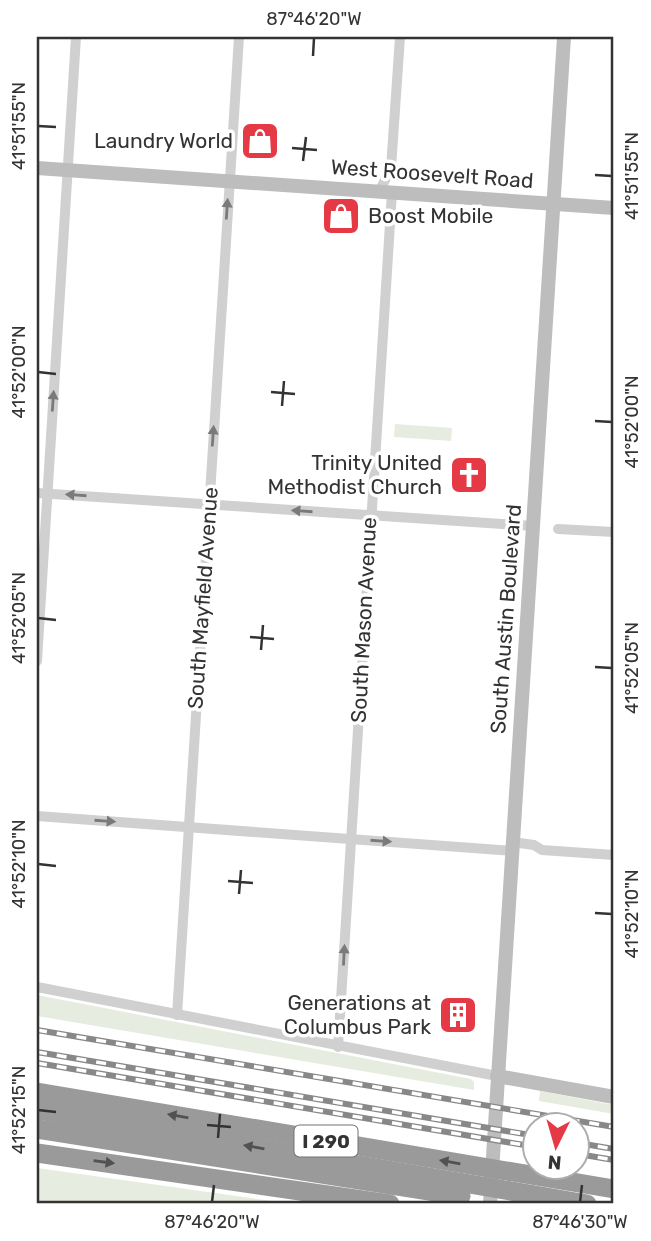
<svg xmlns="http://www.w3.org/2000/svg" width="651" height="1241" font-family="Rubik,sans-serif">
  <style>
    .green { fill: #e6ecdf }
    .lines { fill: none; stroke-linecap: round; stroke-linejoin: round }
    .street { stroke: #d0d0d0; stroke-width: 10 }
    .secondary { stroke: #bdbdbd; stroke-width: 14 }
    .highway { stroke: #9a9a9a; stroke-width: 19 }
    .rail-casing { stroke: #888; stroke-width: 6 }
    .rail { stroke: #fff; stroke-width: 3.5; stroke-dasharray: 10; stroke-linecap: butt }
    .oneway { fill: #7a7a7a }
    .oneway2 { fill: #525252 }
    .ticks { fill: none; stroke: #333; stroke-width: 2.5 }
    .labels { text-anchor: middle; stroke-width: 7; stroke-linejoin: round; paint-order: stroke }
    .shield { fill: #fff; stroke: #707070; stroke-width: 2 }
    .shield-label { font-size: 19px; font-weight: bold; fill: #333 }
    .poi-label { font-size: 21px; fill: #333; stroke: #fff; text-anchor: end }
    .street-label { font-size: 21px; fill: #333; stroke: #fff }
    .neatline { fill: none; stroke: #333; stroke-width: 2.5 }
    .ticks-label { font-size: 18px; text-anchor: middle; fill: #333 }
  </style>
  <rect width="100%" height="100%" fill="#fff"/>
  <g class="green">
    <polygon points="395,424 452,428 451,441 394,437"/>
    <polygon points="37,995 471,1079 474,1082 474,1090 37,1016"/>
    <polygon points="540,1091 614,1105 614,1114 539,1101"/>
    <polygon points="37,1168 293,1204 37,1204"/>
  </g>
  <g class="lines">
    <g class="street">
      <polyline points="379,192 391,168 400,37"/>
      <polyline points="37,493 533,526"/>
      <polyline points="558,529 614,532"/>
      <polyline points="37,661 76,37"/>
      <polyline points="37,816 512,851"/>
      <polyline points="512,842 534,845 542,850 614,855"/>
      <polyline points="37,987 497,1076"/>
      <polyline points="177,1015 239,37"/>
      <polyline points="338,1047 392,192"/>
    </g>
    <g class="secondary">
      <polyline points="37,168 614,208"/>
      <polyline points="497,1076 614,1097"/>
      <polyline points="490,1204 564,37"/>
    </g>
    <g class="highway">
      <polyline points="37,1092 614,1189"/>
      <polyline points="37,1110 587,1204"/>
      <polyline points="37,1129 461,1196"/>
      <polyline points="37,1153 390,1204"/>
    </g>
    <defs>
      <g id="rail">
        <polyline points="37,1030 614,1127"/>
        <polyline points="37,1052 536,1136"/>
        <polyline points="37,1063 536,1147"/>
        <polyline points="578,1143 614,1149"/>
        <polyline points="578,1154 614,1160"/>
      </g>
    </defs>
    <use href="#rail" class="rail-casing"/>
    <use href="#rail" class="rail"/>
  </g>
  <defs><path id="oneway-solid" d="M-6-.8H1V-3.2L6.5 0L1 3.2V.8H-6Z" transform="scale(1.75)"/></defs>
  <g class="oneway">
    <use href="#oneway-solid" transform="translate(227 209) rotate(-86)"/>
    <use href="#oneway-solid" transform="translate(53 401) rotate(-86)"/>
    <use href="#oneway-solid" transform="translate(213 436) rotate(-86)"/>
    <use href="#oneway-solid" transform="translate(76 495) rotate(-176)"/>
    <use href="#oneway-solid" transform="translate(302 511) rotate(-176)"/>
    <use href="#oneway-solid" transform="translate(105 821) rotate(4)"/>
    <use href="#oneway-solid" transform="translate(381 841) rotate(4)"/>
    <use href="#oneway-solid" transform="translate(344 955) rotate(-87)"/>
  </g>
  <g class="oneway2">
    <use href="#oneway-solid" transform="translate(178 1116) rotate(-170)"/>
    <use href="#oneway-solid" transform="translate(254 1147) rotate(-170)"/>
    <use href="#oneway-solid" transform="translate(104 1162) rotate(8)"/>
    <use href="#oneway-solid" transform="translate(450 1162) rotate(-170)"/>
  </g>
  <path class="ticks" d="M 313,56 L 314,38M 38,126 L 56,127M 292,148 L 317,150M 303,161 L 306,137M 595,175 L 612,176M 38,372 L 56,374M 271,392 L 295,394M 282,406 L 284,381M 595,421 L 612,422M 38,618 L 56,620M 250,637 L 274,639M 261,650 L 263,625M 595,667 L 612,668M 38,864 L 56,866M 228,881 L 253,883M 239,894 L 241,870M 595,913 L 612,914M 38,1110 L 56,1112M 207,1125 L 231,1127M 218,1138 L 220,1114M 212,1202 L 214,1185M 580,1202 L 582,1185"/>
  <defs>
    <symbol id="shop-square" viewBox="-11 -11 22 22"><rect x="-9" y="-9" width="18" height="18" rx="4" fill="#e63946" stroke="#fff"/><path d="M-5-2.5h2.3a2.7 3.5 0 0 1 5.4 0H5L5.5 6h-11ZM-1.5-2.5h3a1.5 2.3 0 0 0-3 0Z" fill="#fff"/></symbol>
    <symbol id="church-square" viewBox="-11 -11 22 22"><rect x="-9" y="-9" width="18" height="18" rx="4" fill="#e63946" stroke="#fff"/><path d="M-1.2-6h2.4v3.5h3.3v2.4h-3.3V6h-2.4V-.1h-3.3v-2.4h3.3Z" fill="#fff"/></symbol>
    <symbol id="building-square" viewBox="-11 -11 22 22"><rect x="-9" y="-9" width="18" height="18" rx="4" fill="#e63946" stroke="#fff"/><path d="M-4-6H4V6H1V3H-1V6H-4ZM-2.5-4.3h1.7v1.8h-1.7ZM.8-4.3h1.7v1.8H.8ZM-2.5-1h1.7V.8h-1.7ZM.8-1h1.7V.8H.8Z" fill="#fff"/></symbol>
  </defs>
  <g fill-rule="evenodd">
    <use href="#shop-square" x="238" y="119" width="44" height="44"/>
    <use href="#shop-square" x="319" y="194" width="44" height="44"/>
    <use href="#church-square" x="447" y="453" width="44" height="44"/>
    <use href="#building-square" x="436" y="993" width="44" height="44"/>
  </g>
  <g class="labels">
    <rect class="shield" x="294.5" y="1125.5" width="63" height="31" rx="5"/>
    <g class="shield-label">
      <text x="326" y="1148">I 290</text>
    </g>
    <g class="poi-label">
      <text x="233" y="148">Laundry World</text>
      <text x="368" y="223" text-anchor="start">Boost Mobile</text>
      <text x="442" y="470">Trinity United<tspan x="442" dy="24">Methodist Church</tspan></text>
      <text x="431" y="1010">Generations at<tspan x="431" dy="24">Columbus Park</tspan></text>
    </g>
    <g class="street-label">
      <text transform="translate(432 174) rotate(4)" y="7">West Roosevelt Road</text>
      <text transform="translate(203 598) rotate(-86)" y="7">South Mayfield Avenue</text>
      <text transform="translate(506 619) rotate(-86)" y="7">South Austin Boulevard</text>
      <text transform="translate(364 620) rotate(-87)" y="7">South Mason Avenue</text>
    </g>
  </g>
  <rect width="651" height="1241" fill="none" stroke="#ffffff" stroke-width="77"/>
  <g transform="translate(556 1146) rotate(185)"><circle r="33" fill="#ffffff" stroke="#adadad" stroke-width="2"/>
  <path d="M0-5L12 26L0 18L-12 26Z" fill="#e63946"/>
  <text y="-10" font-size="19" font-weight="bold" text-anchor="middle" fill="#333333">N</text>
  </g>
  <rect x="38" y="38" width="574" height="1164" class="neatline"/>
  <g class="ticks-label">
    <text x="314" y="25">87°46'20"W</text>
    <text transform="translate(19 126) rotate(-90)" y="6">41°51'55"N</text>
    <text transform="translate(632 176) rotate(-90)" y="6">41°51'55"N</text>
    <text transform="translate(19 372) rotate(-90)" y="6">41°52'00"N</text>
    <text transform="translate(632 422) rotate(-90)" y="6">41°52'00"N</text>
    <text transform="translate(19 618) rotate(-90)" y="6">41°52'05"N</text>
    <text transform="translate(632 668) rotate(-90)" y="6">41°52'05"N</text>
    <text transform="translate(19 864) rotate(-90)" y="6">41°52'10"N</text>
    <text transform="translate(632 914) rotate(-90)" y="6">41°52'10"N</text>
    <text transform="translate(19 1110) rotate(-90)" y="6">41°52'15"N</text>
    <text x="212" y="1228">87°46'20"W</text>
    <text x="580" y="1228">87°46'30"W</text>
  </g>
</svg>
